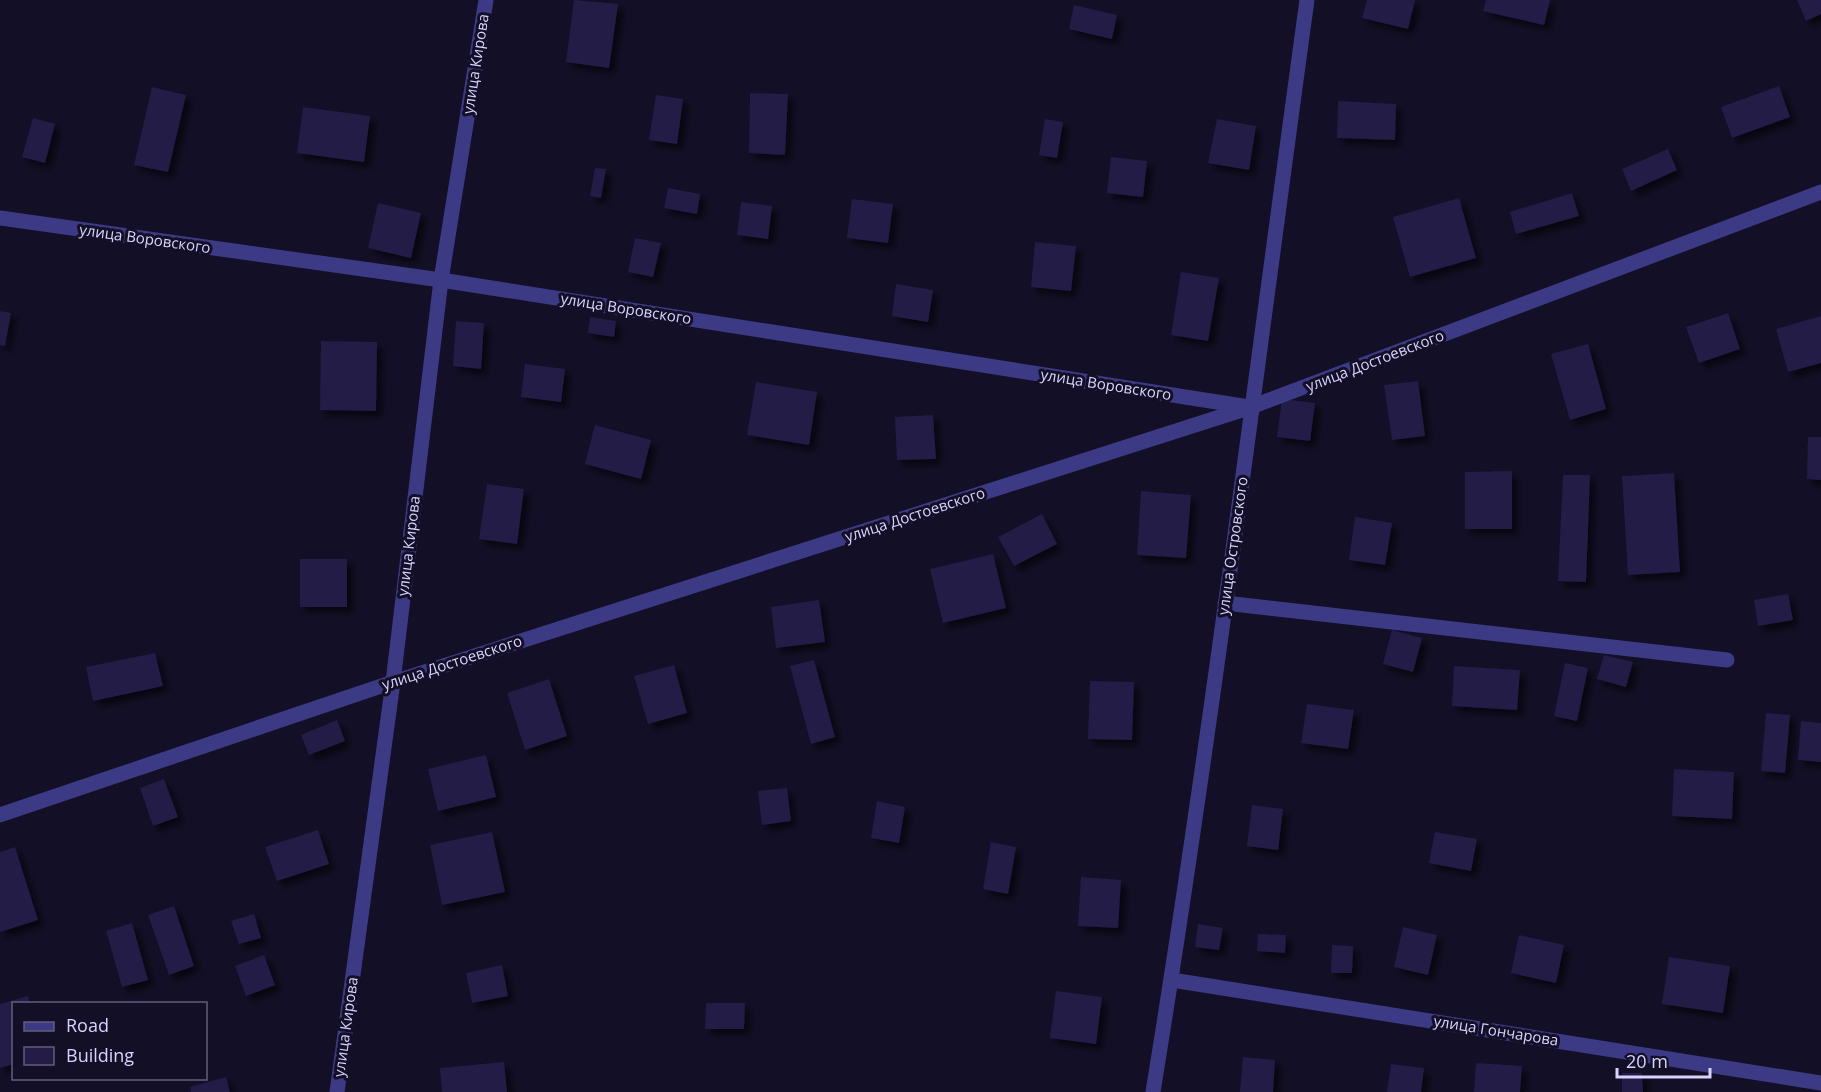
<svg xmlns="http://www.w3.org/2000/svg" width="1821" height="1092" font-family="'Open Sans',sans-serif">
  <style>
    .building { fill: #241b47; filter: url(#shadow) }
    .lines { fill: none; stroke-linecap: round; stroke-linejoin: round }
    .minor { stroke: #3d3a85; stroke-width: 15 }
    .labels { text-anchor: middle; stroke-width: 6; stroke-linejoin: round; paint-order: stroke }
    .street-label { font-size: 15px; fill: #d9d4ff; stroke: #130f26 }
  </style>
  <defs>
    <filter id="shadow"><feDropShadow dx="5.5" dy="5.5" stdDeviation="3" flood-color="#0009"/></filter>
  </defs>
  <rect width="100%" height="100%" fill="#130f26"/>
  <g class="building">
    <polygon points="574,0 618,4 609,68 566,62"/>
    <polygon points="1367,0 1415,0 1408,29 1362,18"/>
    <polygon points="1486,0 1550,0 1544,25 1483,11"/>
    <polygon points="1797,0 1821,0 1821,14 1806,21"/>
    <polygon points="1074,5 1117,15 1112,39 1069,29"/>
    <polygon points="1779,86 1790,117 1732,138 1721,107"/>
    <polygon points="152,87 186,95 168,172 134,165"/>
    <polygon points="750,93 788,94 785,155 749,153"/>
    <polygon points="656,95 683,99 677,144 649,140"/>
    <polygon points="1338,101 1396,104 1395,140 1337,138"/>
    <polygon points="303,107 370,116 364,162 297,153"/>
    <polygon points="33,118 55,124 45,163 22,157"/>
    <polygon points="1045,119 1063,122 1057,158 1039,155"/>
    <polygon points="1217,119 1256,126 1249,170 1208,163"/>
    <polygon points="1668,149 1677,170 1631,191 1622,169"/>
    <polygon points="1111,157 1147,161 1143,197 1107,193"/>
    <polygon points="595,168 606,169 601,198 590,196"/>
    <polygon points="668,188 700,194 697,214 664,208"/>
    <polygon points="1572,193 1579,216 1516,234 1510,212"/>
    <polygon points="1459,198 1476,258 1410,277 1393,217"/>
    <polygon points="852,199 893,204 888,243 847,238"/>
    <polygon points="741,202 772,206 768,239 737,235"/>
    <polygon points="378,203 421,213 411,258 368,248"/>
    <polygon points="635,238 661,243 653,277 628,272"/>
    <polygon points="1035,242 1076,246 1071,291 1031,287"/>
    <polygon points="1181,272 1219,278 1208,341 1171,335"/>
    <polygon points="896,284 933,290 928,322 892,316"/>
    <polygon points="0,311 11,313 5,346 0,345"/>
    <polygon points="1728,313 1740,349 1699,363 1686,327"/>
    <polygon points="1821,316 1821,363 1788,372 1776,329"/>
    <polygon points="590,317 616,321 614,337 588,333"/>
    <polygon points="456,321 484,323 481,369 453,366"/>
    <polygon points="321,341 377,342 376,411 320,410"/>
    <polygon points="1588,344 1606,409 1570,420 1551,354"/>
    <polygon points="525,364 565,369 561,402 521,397"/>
    <polygon points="1418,381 1425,436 1392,440 1384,385"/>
    <polygon points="756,382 817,392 809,445 747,435"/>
    <polygon points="1282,399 1315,403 1310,441 1277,437"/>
    <polygon points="933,415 936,459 897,460 895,417"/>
    <polygon points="595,425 651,440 641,479 585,464"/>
    <polygon points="1808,437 1821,437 1821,480 1807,479"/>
    <polygon points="1512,471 1512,529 1465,529 1465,472"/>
    <polygon points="1674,473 1680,572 1628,575 1622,476"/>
    <polygon points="1563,475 1590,475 1586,582 1558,581"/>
    <polygon points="487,484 524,489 517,544 479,539"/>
    <polygon points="1141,491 1191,495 1186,558 1137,555"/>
    <polygon points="1042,514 1057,544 1014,566 998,537"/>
    <polygon points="1355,517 1392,523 1385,565 1349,560"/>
    <polygon points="993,554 1006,608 943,623 930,569"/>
    <rect x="300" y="559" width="47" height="48"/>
    <polygon points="1788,594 1793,620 1758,626 1754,600"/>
    <polygon points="819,600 825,642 776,648 771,607"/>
    <polygon points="1392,630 1422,638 1413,672 1383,664"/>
    <polygon points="155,653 163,686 93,701 86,667"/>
    <polygon points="1604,655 1633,662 1626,687 1597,679"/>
    <polygon points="814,660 835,737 811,744 790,666"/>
    <polygon points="1565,663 1588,668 1577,721 1554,716"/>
    <polygon points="674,665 687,713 648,724 634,676"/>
    <polygon points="1454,666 1520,670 1517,710 1452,706"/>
    <polygon points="549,679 567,736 525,750 507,693"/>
    <polygon points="1090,681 1134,682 1132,740 1088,739"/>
    <polygon points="1307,704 1354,710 1348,749 1301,743"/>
    <polygon points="1766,713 1790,715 1785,773 1761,771"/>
    <polygon points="337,720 345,741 309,755 301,735"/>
    <polygon points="1801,721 1821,723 1821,762 1798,760"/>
    <polygon points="486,755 496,797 438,811 428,769"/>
    <polygon points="1674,769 1734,772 1732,819 1672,816"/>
    <polygon points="164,779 178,817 153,826 140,788"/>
    <polygon points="787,788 791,821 762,825 758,791"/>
    <polygon points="877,801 905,807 899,843 871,838"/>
    <polygon points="1252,805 1283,809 1278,850 1247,846"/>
    <polygon points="318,830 329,864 277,881 265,847"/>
    <polygon points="492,832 505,892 442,905 430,845"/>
    <polygon points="1435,832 1477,839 1471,871 1429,863"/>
    <polygon points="991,842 1016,847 1008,894 983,889"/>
    <polygon points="15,847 38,920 0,932 0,852"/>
    <polygon points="1081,877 1121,880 1118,928 1078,926"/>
    <polygon points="174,906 194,966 169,975 148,915"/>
    <polygon points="254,914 261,938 239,944 231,921"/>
    <polygon points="132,923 148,980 122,987 106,931"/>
    <polygon points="1198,924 1223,928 1219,950 1195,947"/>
    <polygon points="1403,927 1437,935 1428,975 1394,967"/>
    <polygon points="1258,934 1286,935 1285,953 1257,951"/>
    <polygon points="1519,935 1564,945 1556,983 1511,973"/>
    <polygon points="1332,945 1353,946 1352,973 1331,973"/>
    <polygon points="264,955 275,985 246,996 235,966"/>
    <polygon points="1669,957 1730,966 1723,1013 1662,1004"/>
    <polygon points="502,965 508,996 472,1003 466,973"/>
    <polygon points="1056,991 1102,997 1096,1044 1050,1038"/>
    <polygon points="28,996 30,1004 14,1004 14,1064 0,1068 0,1004"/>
    <polygon points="706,1003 745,1003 744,1029 705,1029"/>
    <polygon points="1243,1057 1275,1060 1273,1092 1240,1092"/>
    <polygon points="504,1062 507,1092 442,1092 440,1068"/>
    <polygon points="1476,1063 1522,1066 1520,1092 1474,1092"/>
    <polygon points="1391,1064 1424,1068 1421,1092 1387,1092"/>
    <polygon points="1622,1073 1642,1073 1643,1092 1622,1092"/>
    <polygon points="226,1077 230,1092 191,1092 190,1087"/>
  </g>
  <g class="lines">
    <g class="minor">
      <polyline points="0,218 441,280 1249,407"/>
      <polyline points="1225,603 1727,660"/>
      <polyline points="0,815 393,682 1251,407 1821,192"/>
      <polyline points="1172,980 1821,1083"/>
      <polyline points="337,1092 393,682 441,280 486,0"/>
      <path d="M 1153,1092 C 1212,729 1257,364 1307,0"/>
    </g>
  </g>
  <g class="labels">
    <g class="street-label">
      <text transform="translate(476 64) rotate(-81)" y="5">улица Кирова</text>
      <text transform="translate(145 239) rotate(8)" y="5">улица Воровского</text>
      <text transform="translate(626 309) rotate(9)" y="5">улица Воровского</text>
      <text transform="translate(1375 361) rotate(-21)" y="5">улица Достоевского</text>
      <text transform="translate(1106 385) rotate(9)" y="5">улица Воровского</text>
      <text transform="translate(915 515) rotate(-18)" y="5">улица Достоевского</text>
      <text transform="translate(409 546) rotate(-83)" y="5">улица Кирова</text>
      <text transform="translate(1233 546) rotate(-82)" y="5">улица Островского</text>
      <text transform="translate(452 663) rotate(-18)" y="5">улица Достоевского</text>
      <text transform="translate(346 1027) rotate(-82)" y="5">улица Кирова</text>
      <text transform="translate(1496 1031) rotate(9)" y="5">улица Гончарова</text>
    </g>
  </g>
  <rect x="12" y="1002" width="195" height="78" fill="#130f26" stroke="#625e7d" stroke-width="1.5"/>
  <rect x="24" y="1022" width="30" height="9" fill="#3d3a85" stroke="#625e7d" stroke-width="1.5"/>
  <text x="66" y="1032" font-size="18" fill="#d9d4ff">Road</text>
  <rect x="24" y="1047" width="30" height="18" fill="#241b47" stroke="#625e7d" stroke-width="1.5"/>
  <text x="66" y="1062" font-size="18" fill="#d9d4ff">Building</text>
  <path d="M1617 1068v9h93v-9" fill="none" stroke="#d9d4ff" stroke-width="3"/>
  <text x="1626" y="1068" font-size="18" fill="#d9d4ff" stroke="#130f26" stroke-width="4.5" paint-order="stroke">20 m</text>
</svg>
